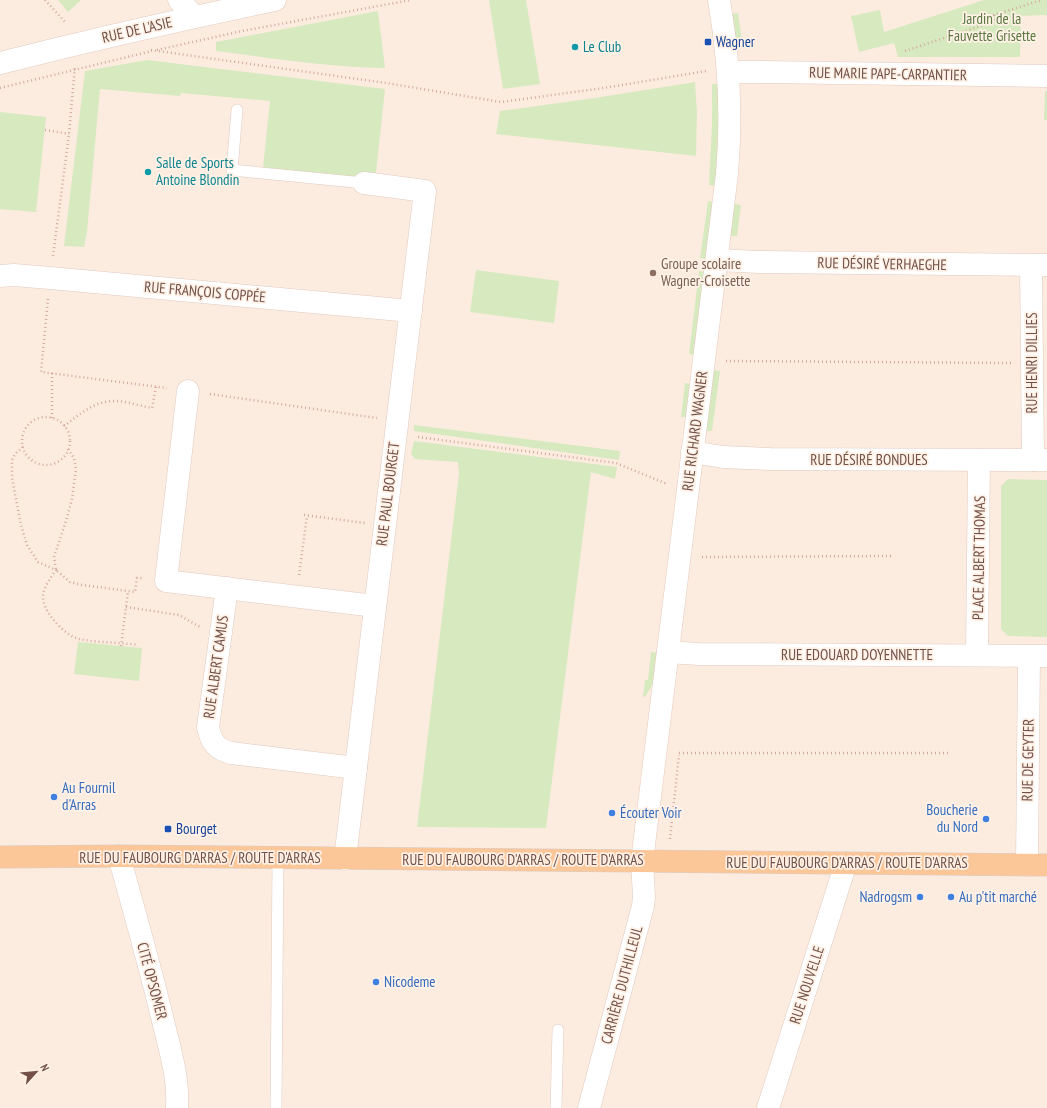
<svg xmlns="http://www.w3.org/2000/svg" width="1047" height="1108" font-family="'PT Sans Narrow',sans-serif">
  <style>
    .green { fill: #d7e9bf }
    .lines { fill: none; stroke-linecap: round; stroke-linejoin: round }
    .lane-casing { stroke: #e1c9bf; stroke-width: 12 }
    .street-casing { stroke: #e1c9bf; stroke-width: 23 }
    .secondary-casing { stroke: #e6c9bc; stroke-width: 23 }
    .primary-casing { stroke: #d8cecc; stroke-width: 23 }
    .path { stroke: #d5a89c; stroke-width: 2.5; stroke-dasharray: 1 3; stroke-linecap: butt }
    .lane { stroke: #fff; stroke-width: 11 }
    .street { stroke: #fff; stroke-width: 22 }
    .secondary { stroke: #fff; stroke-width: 22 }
    .primary { stroke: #fbc698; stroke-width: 22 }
    .transit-dot { fill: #1a4fb4; stroke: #fff1e6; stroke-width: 1.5 }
    .culture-dot { fill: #0f9aa8; stroke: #fff1e6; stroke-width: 1.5 }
    .education-dot { fill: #8d6e63; stroke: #fff1e6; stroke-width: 1.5 }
    .shop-dot { fill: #3f7fe0; stroke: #fff1e6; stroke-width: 1.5 }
    .labels { text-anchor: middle; stroke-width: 3.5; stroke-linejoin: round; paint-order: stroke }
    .park-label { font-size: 15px; fill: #5a7840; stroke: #fff1e6 }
    .street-label { font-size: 15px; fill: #725048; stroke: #fff1e6 }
    .transit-label { font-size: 15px; fill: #164399; stroke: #fff1e6; text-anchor: start }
    .culture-label { font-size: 15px; fill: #0d838f; stroke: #fff1e6; text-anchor: start }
    .education-label { font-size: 15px; fill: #785e54; stroke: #fff1e6; text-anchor: start }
    .shop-label { font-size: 15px; fill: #366cbe; stroke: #fff1e6; text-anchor: start }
  </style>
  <rect width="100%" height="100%" fill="#fcece0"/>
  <g class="green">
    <polygon points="58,0 81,0 68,12"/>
    <polygon points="489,0 526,0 540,84 503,89"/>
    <polygon points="984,0 1047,0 1047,15 1021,16 1020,57 898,57 894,43 859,52 851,16 880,10 884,32"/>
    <path d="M 378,11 L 385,68 C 329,67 272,58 216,51 L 216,42 Z"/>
    <polygon points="738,13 743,48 736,49 732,14"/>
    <polygon points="147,60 385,89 375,182 263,168 270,101 181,93 180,96 100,89 87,232 84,247 64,246 85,71"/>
    <polygon points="695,82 697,113 696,156 496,134 500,111 595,98"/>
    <polygon points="712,84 718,84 719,125 716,186 709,185 712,124"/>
    <polygon points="1045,91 1047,91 1047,120 1044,120"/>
    <polygon points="0,112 46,117 36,212 0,209"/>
    <polygon points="708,201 714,202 707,259 700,258"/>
    <polygon points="734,204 741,205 737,236 730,236"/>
    <polygon points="476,270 559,281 554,323 470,312"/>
    <polygon points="699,271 705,272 695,355 689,354"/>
    <polygon points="714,370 720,371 712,431 706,431"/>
    <polygon points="685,383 691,384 687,417 681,417"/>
    <polygon points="414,425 620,451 619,460 414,431"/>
    <polygon points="414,441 617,467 615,479 591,472 546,828 417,827 459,474 458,462 415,459 411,454"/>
    <polygon points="1008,479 1047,480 1047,637 1008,636 1001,629 1001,486"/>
    <polygon points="78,642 142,648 139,681 74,674"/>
    <polygon points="651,652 658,653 654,682 645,697 643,696 645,680 648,680"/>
  </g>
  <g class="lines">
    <defs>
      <g id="lane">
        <polyline points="237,110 232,170 364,183"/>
        <polyline points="276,1108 278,858"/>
        <polyline points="556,1108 558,1030"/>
      </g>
      <g id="street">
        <polyline points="179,0 194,16"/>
        <path d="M 0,63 C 91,40 183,19 275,0"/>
        <polyline points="728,72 757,72 1047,76"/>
        <polyline points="717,260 759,262 1047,265"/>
        <polyline points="1031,266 1033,460"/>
        <polyline points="0,276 14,275 50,278 411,311"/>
        <polyline points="188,391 166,581 375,606"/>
        <polyline points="692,452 723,457 770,459 1047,460"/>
        <path d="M 227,588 L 208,727 C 211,742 216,749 231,753 L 356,768"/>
        <polyline points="668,652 699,654 1047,656"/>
        <polyline points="977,655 979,460"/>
        <path d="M 119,856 C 134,911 150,966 163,1021 C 170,1050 179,1078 177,1108"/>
        <polyline points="345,859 425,191 364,183"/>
        <polyline points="1027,865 1029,656"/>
        <polyline points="589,1108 643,906 644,896 642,861"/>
        <polyline points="768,1108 846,863"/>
      </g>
      <path id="secondary" d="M 642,861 L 727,174 C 732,116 729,58 719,0"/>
      <polyline id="primary" points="0,857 119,856 1047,865"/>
    </defs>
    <use href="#lane" class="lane-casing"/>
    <use href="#street" class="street-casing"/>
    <use href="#secondary" class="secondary-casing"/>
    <use href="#primary" class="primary-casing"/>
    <g class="path">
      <polyline points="45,0 66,23"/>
      <polyline points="151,50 386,83 501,102 604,88 706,71"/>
      <polyline points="157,50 242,31 411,0"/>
      <polyline points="905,51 995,21 994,15 1042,0"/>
      <polyline points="0,88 152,51"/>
      <polyline points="45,130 69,134"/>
      <polyline points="53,256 69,134 75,66"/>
      <polyline points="48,299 41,372 167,388"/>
      <polyline points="726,361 1011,363"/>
      <polyline points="210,394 377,418"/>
      <circle cx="46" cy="441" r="24"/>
      <polyline points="52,418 52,373"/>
      <path d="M 64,426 C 79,415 94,401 114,401 C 126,401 140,406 152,408 L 156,387"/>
      <polyline points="418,437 616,463 667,484"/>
      <path d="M 23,447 L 15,454 L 12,460 L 12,478 L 21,525 L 27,545 L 38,562 L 56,570 C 51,577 43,588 43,597 C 43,612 65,636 79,639 C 98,643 118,642 138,645"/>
      <polyline points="68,449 74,458 76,469 72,499 66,521 54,557 56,570 70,582 82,585 128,591 135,592 137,578 144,578"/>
      <polyline points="304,515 365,523"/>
      <polyline points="702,557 893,556"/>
      <polyline points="299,575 307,516"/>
      <polyline points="126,607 179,615 200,627"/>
      <polyline points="121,646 128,591"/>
      <polyline points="679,753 948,753"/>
      <polyline points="670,839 679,755"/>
    </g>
    <use href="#lane" class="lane"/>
    <use href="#street" class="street"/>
    <use href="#secondary" class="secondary"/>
    <use href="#primary" class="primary"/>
  </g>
  <g class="transit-dot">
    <rect x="704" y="38" width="8" height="8" rx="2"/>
    <rect x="164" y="825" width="8" height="8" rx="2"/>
  </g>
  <g class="culture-dot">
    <circle cx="575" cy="47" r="4"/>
    <circle cx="148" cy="172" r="4"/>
  </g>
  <circle class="education-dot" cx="653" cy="273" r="4"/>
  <g class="shop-dot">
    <circle cx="54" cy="797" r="4"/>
    <circle cx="612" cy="813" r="4"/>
    <circle cx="986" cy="819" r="4"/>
    <circle cx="920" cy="897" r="4"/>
    <circle cx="951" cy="897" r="4"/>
    <circle cx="376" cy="982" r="4"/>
  </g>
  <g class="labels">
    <g class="park-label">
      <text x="992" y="24">Jardin de la<tspan x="992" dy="17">Fauvette Grisette</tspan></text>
    </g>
    <g class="street-label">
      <text transform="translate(137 30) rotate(-13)" y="5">RUE DE L'ASIE</text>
      <text transform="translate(888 74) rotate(1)" y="5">RUE MARIE PAPE-CARPANTIER</text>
      <text transform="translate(882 264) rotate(1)" y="5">RUE DÉSIRÉ VERHAEGHE</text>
      <text transform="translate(205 292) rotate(5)" y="5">RUE FRANÇOIS COPPÉE</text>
      <text transform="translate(1032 363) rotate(-90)" y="5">RUE HENRI DILLIES</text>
      <text transform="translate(695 431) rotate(-83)" y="5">RUE RICHARD WAGNER</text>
      <text x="869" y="465">RUE DÉSIRÉ BONDUES</text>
      <text transform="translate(388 494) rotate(-83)" y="5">RUE PAUL BOURGET</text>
      <text transform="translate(979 558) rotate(-89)" y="5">PLACE ALBERT THOMAS</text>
      <text x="857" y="660">RUE EDOUARD DOYENNETTE</text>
      <text transform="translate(216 667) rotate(-82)" y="5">RUE ALBERT CAMUS</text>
      <text transform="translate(1028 760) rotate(-89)" y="5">RUE DE GEYTER</text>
      <text x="200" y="863">RUE DU FAUBOURG D'ARRAS / ROUTE D'ARRAS</text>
      <text x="523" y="865">RUE DU FAUBOURG D'ARRAS / ROUTE D'ARRAS</text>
      <text x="847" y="868">RUE DU FAUBOURG D'ARRAS / ROUTE D'ARRAS</text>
      <text transform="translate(152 981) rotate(75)" y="5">CITÉ OPSOMER</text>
      <text transform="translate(622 985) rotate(-75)" y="5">CARRIÈRE DUTHILLEUL</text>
      <text transform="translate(807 985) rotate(-72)" y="5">RUE NOUVELLE</text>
    </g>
    <g class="transit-label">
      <text x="716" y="47">Wagner</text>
      <text x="176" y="834">Bourget</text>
    </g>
    <g class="culture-label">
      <text x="583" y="52">Le Club</text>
      <text x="156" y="168">Salle de Sports<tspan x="156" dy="17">Antoine Blondin</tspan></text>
    </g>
    <g class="education-label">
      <text x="661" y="269">Groupe scolaire<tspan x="661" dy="17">Wagner-Croisette</tspan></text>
    </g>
    <g class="shop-label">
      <text x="62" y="793">Au Fournil<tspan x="62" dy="17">d'Arras</tspan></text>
      <text x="978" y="815" text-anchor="end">Boucherie<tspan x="978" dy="17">du Nord</tspan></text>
      <text x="620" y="818">Écouter Voir</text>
      <text x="912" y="902" text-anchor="end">Nadrogsm</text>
      <text x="959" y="902">Au p'tit marché</text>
      <text x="384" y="987">Nicodeme</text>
    </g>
  </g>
  <g transform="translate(36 1072) rotate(63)" stroke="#fff1e6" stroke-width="3" paint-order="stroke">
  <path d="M0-3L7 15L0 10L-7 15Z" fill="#725048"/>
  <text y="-6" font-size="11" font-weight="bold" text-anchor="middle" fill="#725048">N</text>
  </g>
</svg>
